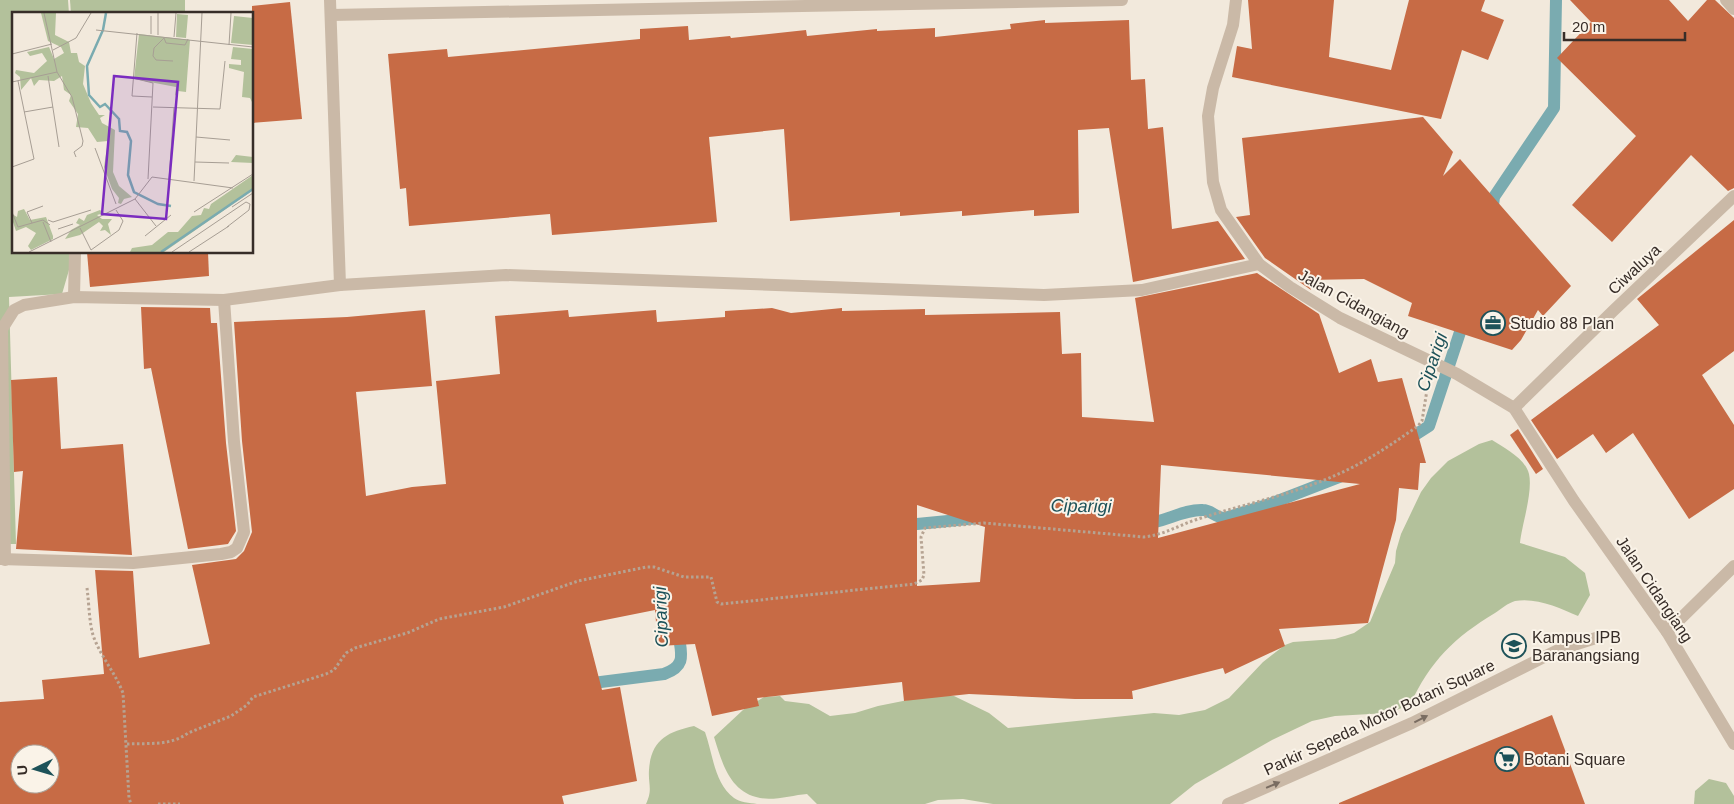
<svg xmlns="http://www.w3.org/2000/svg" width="1734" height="804" font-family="Helvetica,sans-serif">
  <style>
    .green { fill: #b3c19b }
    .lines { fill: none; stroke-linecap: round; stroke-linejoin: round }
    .stream { stroke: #7aabb0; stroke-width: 12 }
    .building { fill: #c76b45; fill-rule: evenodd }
    .path { stroke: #b6a392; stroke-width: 3; stroke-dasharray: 2.5 2.5; stroke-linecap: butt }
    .lane { stroke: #cab9a7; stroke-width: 12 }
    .street { stroke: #cab9a7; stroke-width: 12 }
    .oneway { fill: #796c61 }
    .labels { text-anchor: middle; stroke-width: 4; stroke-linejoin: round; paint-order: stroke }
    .street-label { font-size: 16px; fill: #372d28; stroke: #faf3e8 }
    .poi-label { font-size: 16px; fill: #372d28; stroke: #faf3e8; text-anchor: start }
    .water-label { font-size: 18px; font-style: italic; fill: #1d5259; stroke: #faf3e8 }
    .inset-river { fill: none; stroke: #7aabb0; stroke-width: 2.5 }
    .inset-road { fill: none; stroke: #a79e94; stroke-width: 1 }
    .view { fill: #7b2cbf; fill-opacity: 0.15; stroke: #7b2cbf; stroke-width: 2.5 }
    .inset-edge { fill: none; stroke: #372d28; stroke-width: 2.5 }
  </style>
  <rect width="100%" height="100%" fill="#f2e9dc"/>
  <g class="green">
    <polygon points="0,0 68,0 69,14 14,14 14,252 69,253 69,270 62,294 9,297 16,544 0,544"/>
    <polygon points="70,0 185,0 185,14 71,14"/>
    <path d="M 1492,440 C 1504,448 1525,458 1529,474 C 1533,492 1522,524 1520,543 L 1565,557 L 1585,573 L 1590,595 L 1578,616 C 1560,608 1536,597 1515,601 C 1508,603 1501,609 1495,613 C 1455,637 1430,661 1410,705 L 1388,713 L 1335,716 L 1312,721 L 1272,740 L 1195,784 L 1170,804 L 993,804 L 963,799 L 938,800 L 925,804 L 817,804 L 807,794 C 793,795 774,801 760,798 C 729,792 722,762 714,737 L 743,710 L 764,697 L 780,696 L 785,701 L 809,704 L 830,716 L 855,713 L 878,706 L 928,696 L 954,696 L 989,713 L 1008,728 L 1154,713 L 1179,715 L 1205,710 L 1229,698 L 1263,662 L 1285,645 L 1293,642 L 1335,639 L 1354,633 L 1370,622 L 1395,563 L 1396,551 L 1401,534 L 1421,492 L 1431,478 L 1448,461 L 1479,444 Z"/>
    <path d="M 694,726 L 705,732 C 713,754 714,783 734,798 C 739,802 750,803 757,804 L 646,804 C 653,789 648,785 649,770 C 651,740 667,732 694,726 Z"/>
    <polygon points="1709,779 1726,783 1734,796 1734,804 1694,804 1695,791"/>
  </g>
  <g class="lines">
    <g class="stream">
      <polyline points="1492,214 1494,197 1554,108 1556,0"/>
      <polyline points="1404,442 1429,426 1465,317"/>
      <polyline points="900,524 917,524 979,518"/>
      <path d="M 1141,524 C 1163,524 1182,509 1203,510 C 1211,510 1216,518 1225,518 L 1270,504 L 1342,476"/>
      <path d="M 585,684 L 664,674 C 689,665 680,652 678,629"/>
    </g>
  </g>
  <g class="building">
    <polygon points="1248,0 1334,0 1329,57 1391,70 1409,0 1485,0 1481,11 1504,20 1488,60 1462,50 1441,119 1232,77 1237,46 1252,49"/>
    <polygon points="1570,0 1669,0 1688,21 1707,0 1715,0 1734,18 1734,188 1728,191 1691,155 1612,242 1572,205 1636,136 1557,58 1591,22"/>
    <polygon points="290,2 302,119 252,123 252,6"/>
    <polygon points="1045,20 1045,23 1129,20 1131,80 1145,79 1148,129 1163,127 1172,229 1218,221 1245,259 1133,282 1109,128 1078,130 1079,213 1034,216 1034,210 962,216 962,211 900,216 900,212 790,221 784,129 709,137 717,222 552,235 550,214 409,226 406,188 400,189 388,54 447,49 448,57 640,39 640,29 688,26 689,40 730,36 731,38 806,30 807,36 877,29 877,31 935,28 935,37 1011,29 1010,24"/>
    <polygon points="1423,117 1453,152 1443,176 1460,159 1571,286 1543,316 1538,310 1521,340 1512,350 1408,316 1412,303 1364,279 1307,280 1311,290 1265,258 1236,217 1250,215 1242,138"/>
    <polygon points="1734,220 1734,351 1702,375 1734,425 1734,489 1689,519 1633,433 1606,453 1593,434 1557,459 1531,420 1659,325 1637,299"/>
    <polygon points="87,252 208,252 209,276 90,287"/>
    <path d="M 1257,273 L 1319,314 L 1339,373 L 1371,359 L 1378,382 L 1402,378 L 1426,463 L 1420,463 L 1418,490 L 1399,488 L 1396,520 L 1368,623 L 1279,629 L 1285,646 L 1225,674 L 1223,668 L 1132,691 L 1133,699 L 1075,699 L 969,694 L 904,701 L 902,682 L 757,698 L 759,706 L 712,716 L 695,644 L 658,646 L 655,610 L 585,624 L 602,690 L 620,687 L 637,781 L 562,796 L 564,804 L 0,804 L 0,702 L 44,699 L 42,680 L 104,674 L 95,570 L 133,571 L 139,658 L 210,644 L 192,565 L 236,559 L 244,551 L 252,532 L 242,441 L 234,322 L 347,317 L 425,310 L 432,386 L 356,392 L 366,496 L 412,487 L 446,484 L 436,381 L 500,374 L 495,316 L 568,310 L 569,317 L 656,310 L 657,322 L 725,317 L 725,311 L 772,308 L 791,313 L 842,308 L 842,311 L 925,309 L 925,315 L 1060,312 L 1062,354 L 1081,353 L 1082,417 L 1154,422 L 1135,298 ZM 1161,465 L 1360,484 L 1158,538 ZM 917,505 L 985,527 L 980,582 L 917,586 ZM 20,754 L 50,754 L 50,784 L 20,784 Z"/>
    <polygon points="141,307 210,308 211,323 217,323 226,443 236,531 228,544 188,549 151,368 144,369"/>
    <polygon points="57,377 61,449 123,444 132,555 16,549 23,471 14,472 11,380"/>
    <polygon points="1518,429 1543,469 1536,474 1510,435"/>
    <polygon points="1552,715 1585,804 1339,804 1339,803"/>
  </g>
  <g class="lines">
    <g class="path">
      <path d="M 87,588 C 89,603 89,621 93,635 C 100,656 115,672 123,693 L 129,798 L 131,804"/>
      <path d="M 127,744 C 148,743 171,746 188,733 L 231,716 L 247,705 L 253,697 L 326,674 L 334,670 L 346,653 L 355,648 L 407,633 L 439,619 L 504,607 L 578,581 L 646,567 L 654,567 L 684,577 L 711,577 L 717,602 L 721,604 L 914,584 L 922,580 L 924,575 L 921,537 L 925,528 L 984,523 L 1144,537 C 1164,535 1179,525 1198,519 C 1248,503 1300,493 1347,470 C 1372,458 1395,442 1418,426 L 1422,421 L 1427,390"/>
      <polyline points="158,804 180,804"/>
    </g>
    <polyline class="lane" points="1228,804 1412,723 1558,650 1599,637"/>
    <g class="street">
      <polyline points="330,0 340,285"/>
      <polyline points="1236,0 1233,25 1213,88 1208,116 1213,182 1221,210 1259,264 1290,287 1340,318 1457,374 1514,408 1574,501 1667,632 1734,744"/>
      <polyline points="1726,0 1734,9"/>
      <polyline points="331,15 1122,0"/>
      <polyline points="74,297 75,252"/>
      <polyline points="1514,408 1613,311 1734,196"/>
      <polyline points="0,559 133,563 221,554 231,552 237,548 244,532 234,442 224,300"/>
      <polyline points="5,560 2,329 14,310 24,305 74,297 224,300 340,285 506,275 1044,295 1142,290 1259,264"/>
      <polyline points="1667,632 1734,566"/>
    </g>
  </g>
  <defs><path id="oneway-solid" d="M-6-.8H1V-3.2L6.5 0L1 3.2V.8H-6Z" transform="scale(1.25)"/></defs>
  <g class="oneway">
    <use href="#oneway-solid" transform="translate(1421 719) rotate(-27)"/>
    <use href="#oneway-solid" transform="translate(1273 785) rotate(-23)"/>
  </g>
  <defs>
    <symbol id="office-ring" viewBox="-11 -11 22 22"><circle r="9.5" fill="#faf3e8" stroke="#1d5259" stroke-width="1.5"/><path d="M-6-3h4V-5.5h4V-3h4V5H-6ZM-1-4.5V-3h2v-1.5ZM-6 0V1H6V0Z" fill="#1d5259"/></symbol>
    <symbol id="university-ring" viewBox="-11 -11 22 22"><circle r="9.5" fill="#faf3e8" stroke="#1d5259" stroke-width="1.5"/><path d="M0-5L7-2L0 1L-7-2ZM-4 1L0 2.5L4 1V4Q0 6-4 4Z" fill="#1d5259"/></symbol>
    <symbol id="supermarket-ring" viewBox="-11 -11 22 22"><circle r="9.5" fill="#faf3e8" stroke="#1d5259" stroke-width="1.5"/><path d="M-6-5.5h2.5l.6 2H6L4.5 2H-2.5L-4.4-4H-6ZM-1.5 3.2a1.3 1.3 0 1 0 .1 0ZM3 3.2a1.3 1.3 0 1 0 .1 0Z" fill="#1d5259"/></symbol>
  </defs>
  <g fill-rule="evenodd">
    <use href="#office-ring" x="1479" y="309" width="28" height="28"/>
    <use href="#university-ring" x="1500" y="632" width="28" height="28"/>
    <use href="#supermarket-ring" x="1493" y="745" width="28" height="28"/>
  </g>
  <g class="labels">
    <g class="street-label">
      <text transform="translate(1634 269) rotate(-43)" y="6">Ciwaluya</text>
      <text transform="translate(1354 303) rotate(29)" y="6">Jalan Cidangiang</text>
      <text transform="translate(1655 589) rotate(56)" y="6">Jalan Cidangiang</text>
      <text transform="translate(1379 717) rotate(-25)" y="6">Parkir Sepeda Motor Botani Square</text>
    </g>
    <g class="poi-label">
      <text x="1510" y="329">Studio 88 Plan</text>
      <text x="1532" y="643">Kampus IPB<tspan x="1532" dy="18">Baranangsiang</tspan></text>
      <text x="1524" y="765">Botani Square</text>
    </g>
    <g class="water-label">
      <text transform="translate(1432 362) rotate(-71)" y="6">Ciparigi</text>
      <text transform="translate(1081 506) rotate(1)" y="6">Ciparigi</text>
      <text transform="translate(661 617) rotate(-92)" y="6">Ciparigi</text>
    </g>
  </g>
  <g transform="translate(12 12)">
    <rect width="241" height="241" fill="#f2e9dc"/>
    <path d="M 29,1 L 44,1 L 43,23 L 57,30 L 59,41 L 65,41 L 67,50 L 73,54 L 71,72 L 79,91 L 87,103 L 93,103 L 88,106 L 90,111 L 103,118 L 101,160 L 107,174 L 120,185 L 112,187 L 109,192 L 106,191 L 107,186 L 100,177 L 92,155 L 96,129 L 85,130 L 76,116 L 64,115 L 66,102 L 57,89 L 59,83 L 52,78 L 50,64 L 42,69 L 27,68 L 22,74 L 19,66 L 9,78 L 8,65 L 3,61 L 4,58 L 22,61 L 35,49 L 30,41 L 18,44 L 15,40 L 37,35 L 42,47 L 52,41 L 49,35 L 36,29 ZM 165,2 L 176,3 L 174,26 L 164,25 ZM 222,4 L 241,6 L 241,33 L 219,31 ZM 127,22 L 178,28 L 174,80 L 166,79 L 163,84 L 164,75 L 122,67 ZM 221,35 L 241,37 L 241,92 L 238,86 L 230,85 L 232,60 L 217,56 L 217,52 L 229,53 L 229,48 L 219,47 ZM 224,143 L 241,145 L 241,151 L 219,150 ZM 241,163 L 241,178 L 152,240 L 118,240 L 120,236 L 140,233 L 156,220 L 166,220 L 180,204 L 189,203 L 192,196 L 197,197 L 199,192 ZM 12,197 L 18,208 L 34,205 L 41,224 L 41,227 L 19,238 L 16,234 L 24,221 L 14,215 L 4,219 L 0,207 L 0,202 L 5,205 L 6,199 ZM 88,198 L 92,201 L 85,203 L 90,207 L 100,207 L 96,212 L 99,223 L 93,218 L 88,219 L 91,214 L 87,210 L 68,223 L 53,227 L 59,218 L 68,213 L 64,211 L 67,206 L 72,209 L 75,203 Z" fill="#b3c19b"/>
    <path class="inset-river" d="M 94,1 L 91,18 L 75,54 L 77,83 L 88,95 L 93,92 L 107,107 L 108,119 L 115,120 L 119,129 L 116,163 L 122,180 L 146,192 L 159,194M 149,240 L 241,177"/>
    <path class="inset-road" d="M 32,1 L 45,60 L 60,85 L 71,129 L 70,134 L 62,140 L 64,145M 146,1 L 146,23M 84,18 L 241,35M 125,21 L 120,84 L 140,85M 139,22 L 139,4M 162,25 L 164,1M 152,26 L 142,36 L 141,44 L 144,48 L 161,49M 152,26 L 154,31 L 173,33 L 176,27M 217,33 L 219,1M 41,38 L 64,26 L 79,1M 0,42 L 40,32M 36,64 L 47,135M 121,66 L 141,71 L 136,167M 0,70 L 45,60M 141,95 L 208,97 L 213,49M 12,100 L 41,95M 184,125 L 218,128M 83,136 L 104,192M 183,150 L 217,151M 0,155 L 22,147 L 6,69M 157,168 L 162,96M 182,169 L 190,1M 123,187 L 144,214M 220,195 L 241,181M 0,200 L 6,215 L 31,208 L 38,213M 182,200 L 241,162M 36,208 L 41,210 L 79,198M 31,210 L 39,230M 20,211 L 15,200 L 31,194M 68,216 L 79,238 L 107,218 L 111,209 L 104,198M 46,217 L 61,212M 133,224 L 159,203M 17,240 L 123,187 L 140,165 L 221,176M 160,240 L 234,190 L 238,192 L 237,198 L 215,215M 177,240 L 217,214"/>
    <path class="view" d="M 102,64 L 166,70 L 154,207 L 90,202 Z"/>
    <rect width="241" height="241" class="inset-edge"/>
  </g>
  <g transform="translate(35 769) rotate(265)"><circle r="24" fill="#faf3e8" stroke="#aca49b"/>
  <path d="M0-4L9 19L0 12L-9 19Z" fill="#1d5259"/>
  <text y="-8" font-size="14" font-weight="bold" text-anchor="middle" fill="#372d28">U</text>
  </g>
  <path d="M1564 32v8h121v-8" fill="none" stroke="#372d28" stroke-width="2.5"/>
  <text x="1572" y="32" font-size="15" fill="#372d28" stroke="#faf3e8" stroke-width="4" paint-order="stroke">20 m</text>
</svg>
